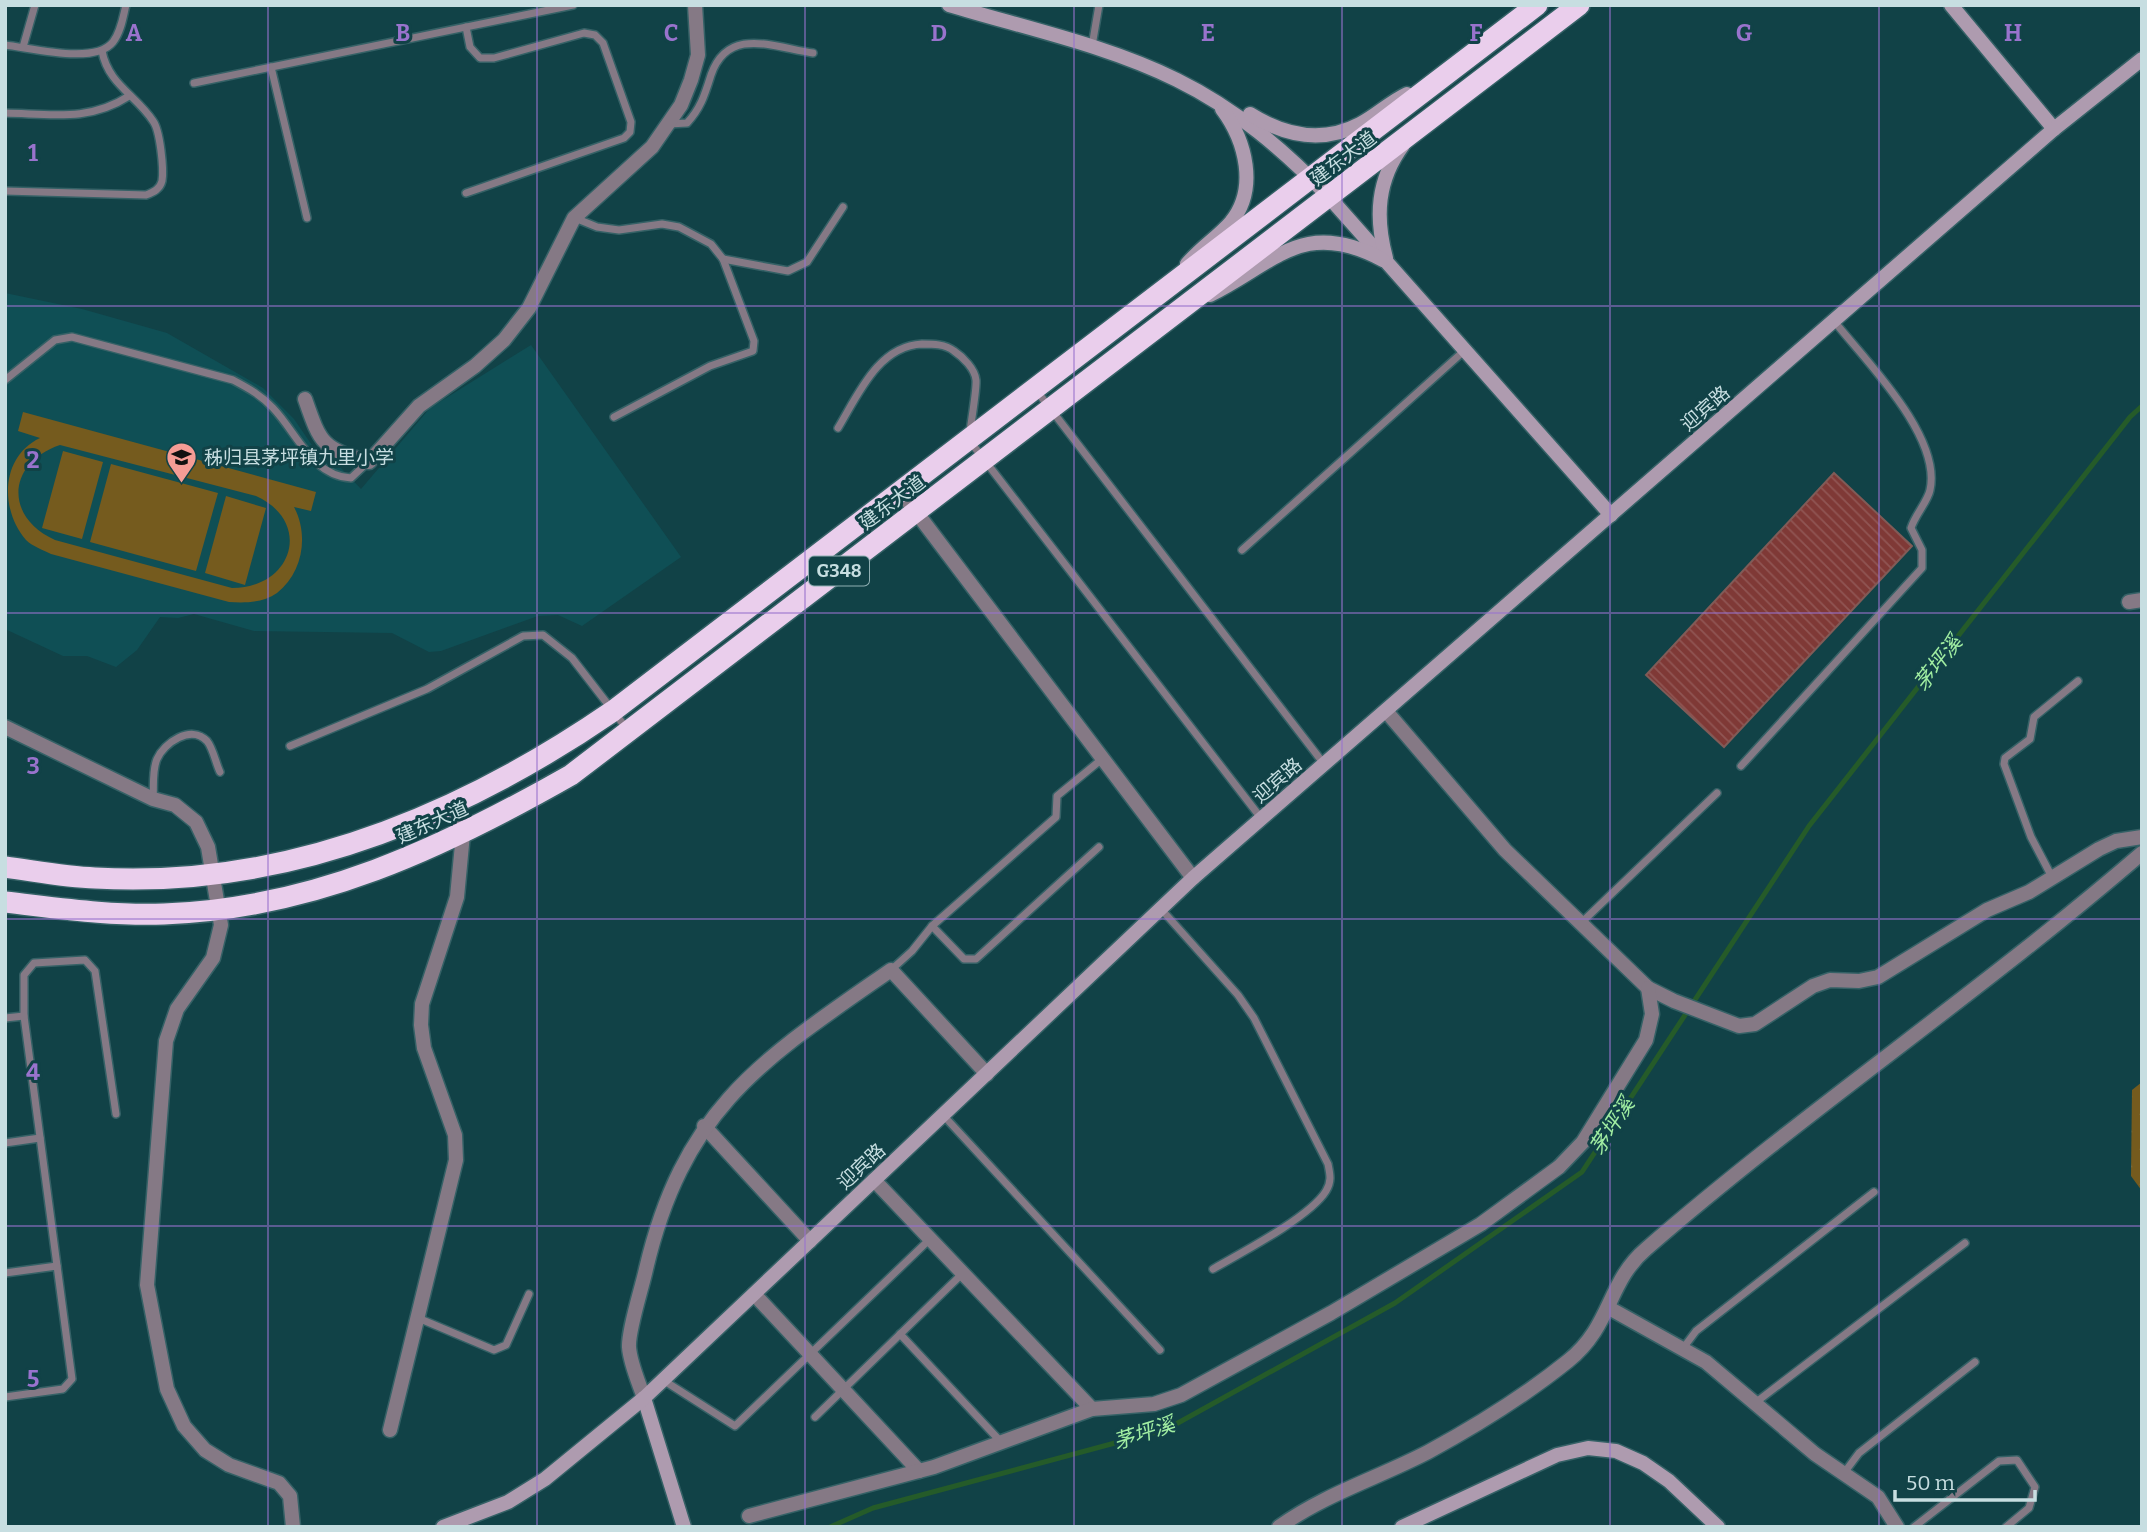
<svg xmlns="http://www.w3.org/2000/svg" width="2147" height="1532" font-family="Bitter,'Noto Sans SC',serif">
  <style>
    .built { fill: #0f4f55 }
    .grass { fill: #755b1e; fill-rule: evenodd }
    .forest { fill: url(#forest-firs) }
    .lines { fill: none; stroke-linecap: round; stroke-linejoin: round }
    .stream { stroke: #255b29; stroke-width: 5 }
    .building { fill: url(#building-back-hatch); stroke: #815b57; stroke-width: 2 }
    .lane-casing { stroke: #356166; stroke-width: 10 }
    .street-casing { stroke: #356166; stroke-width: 17 }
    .secondary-casing { stroke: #356166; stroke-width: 17 }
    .highway-casing { stroke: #356166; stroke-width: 24 }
    .lane { stroke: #857985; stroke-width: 7 }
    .street { stroke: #857985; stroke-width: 14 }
    .secondary { stroke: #ae9baf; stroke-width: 14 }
    .highway { stroke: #eaceec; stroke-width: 21 }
    .grid { fill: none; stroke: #9973cd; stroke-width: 2; stroke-opacity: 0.55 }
    .labels { text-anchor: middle; stroke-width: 6; stroke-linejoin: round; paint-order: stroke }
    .shield { fill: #114247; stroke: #90afb3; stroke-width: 2 }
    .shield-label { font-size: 18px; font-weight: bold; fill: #c7dee1 }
    .street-label { font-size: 19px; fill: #c7dee1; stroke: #114247 }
    .poi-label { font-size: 19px; fill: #c7dee1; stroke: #114247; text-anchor: start }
    .water-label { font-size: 21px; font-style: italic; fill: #a1eea2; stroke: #114247 }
    .grid-label { font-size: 23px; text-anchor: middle; font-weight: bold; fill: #9973cd; stroke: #114247; stroke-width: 6; stroke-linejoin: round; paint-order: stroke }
  </style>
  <defs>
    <pattern id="forest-firs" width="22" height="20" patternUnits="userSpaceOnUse" patternTransform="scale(1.75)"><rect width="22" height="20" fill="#755b1e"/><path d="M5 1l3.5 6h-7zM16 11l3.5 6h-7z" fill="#87723e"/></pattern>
    <pattern id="building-back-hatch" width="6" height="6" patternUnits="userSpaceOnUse" patternTransform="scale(1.75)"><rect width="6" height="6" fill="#7f3936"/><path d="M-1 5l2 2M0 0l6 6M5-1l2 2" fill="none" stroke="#905553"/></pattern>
  </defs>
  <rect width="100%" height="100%" fill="#114247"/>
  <polygon class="built" points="5,293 82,309 167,333 263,388 294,419 318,454 340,467 361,489 430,408 531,345 681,557 582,626 558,615 538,616 441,651 429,652 392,633 254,631 194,614 178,618 160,617 137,650 116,667 87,656 63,656 5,629"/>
  <g class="grass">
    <path d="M 23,412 L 316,492 L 311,511 L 294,507 C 309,535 303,573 277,593 C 263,603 245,603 229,602 L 51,554 C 43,550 32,546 26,540 C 0,510 0,457 40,438 L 18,431 ZM 60,445 L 256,496 C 313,522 293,588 232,588 L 55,540 C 4,517 7,463 60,445 Z"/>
    <polygon points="63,451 103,462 82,539 42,528"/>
    <polygon points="111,464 218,493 196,571 90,542"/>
    <polygon points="226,496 266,508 245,585 205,573"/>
  </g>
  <polygon class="forest" points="2142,1082 2142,1191 2131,1176 2132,1090"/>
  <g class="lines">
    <polyline class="stream" points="830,1527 873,1508 1167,1429 1395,1303 1582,1172 1809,826 2130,417 2142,406"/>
  </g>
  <polygon class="building" points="1834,473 1912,546 1724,747 1646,675"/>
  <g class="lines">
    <defs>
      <g id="lane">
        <polyline points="466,27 470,47 480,58 494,58 584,33 595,35 603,43 631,122 630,132 624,138 466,193"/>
        <path d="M 5,45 C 32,48 95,65 113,42 C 121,32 123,17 126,5"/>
        <polyline points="1092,46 1099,5"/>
        <polyline points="23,47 35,5"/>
        <polyline points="271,67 307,218"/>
        <polyline points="194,83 573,5"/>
        <path d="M 5,113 C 51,114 89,122 129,96"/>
        <path d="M 669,124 L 687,123 C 701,108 705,94 711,75 C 728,26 773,47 813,53"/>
        <path d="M 5,191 L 146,195 C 154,192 160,189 162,181 C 164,169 160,130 153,121 C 136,95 108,84 102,51"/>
        <polyline points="575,218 597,227 619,230 662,224 679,227 711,244 723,259 754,341 753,351 710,366 614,417"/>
        <polyline points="723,259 788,271 807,262 843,207"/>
        <path d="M 5,380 L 55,340 L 72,337 L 233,380 C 248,388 261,395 273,408 C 297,433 312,476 351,478 L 368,462"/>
        <polyline points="1036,390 1324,764"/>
        <path d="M 838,428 C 858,395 878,346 922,344 C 933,344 945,344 954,351 C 963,357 975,369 976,380 C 977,390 970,427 969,440 L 1261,818"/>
        <polyline points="1242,550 1465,350"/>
        <polyline points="290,746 427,689 523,636 543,635 572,658 627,729"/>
        <path d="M 1741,766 L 1922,568 L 1922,550 L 1911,528 C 1915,515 1928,501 1930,490 C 1942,436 1865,360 1834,321"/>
        <path d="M 153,798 C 154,787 152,770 157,759 C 164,743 191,724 207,741 C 213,748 216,764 220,772"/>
        <polyline points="2052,877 2031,837 2004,764 2005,758 2030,739 2034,717 2078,681"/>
        <path d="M 1161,909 L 1238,995 L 1254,1018 L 1328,1164 C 1330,1174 1332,1181 1326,1191 C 1310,1217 1241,1253 1213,1269"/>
        <polyline points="1581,923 1717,793"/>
        <polyline points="932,926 964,959 976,959 1099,847"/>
        <polyline points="891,970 912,951 932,926 1056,817 1057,796 1102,759"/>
        <polyline points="5,1018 24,1016"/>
        <polyline points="943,1115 1160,1350"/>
        <polyline points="5,1143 40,1138"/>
        <polyline points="5,1273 57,1266"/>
        <polyline points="418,1318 494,1350 506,1345 529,1294"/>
        <polyline points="900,1334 1002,1443"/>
        <polyline points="1684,1347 1696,1331 1874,1192"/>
        <polyline points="663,1380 735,1426 930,1239"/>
        <polyline points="5,1397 63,1389 72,1379 24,1016 24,975 34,963 85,960 95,971 116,1114"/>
        <polyline points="1755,1403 1965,1243"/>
        <polyline points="815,1417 963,1273"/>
        <polyline points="1844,1473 1859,1453 1975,1362"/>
        <polyline points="1914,1527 1999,1461 2017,1460 2035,1487 2029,1508 2006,1527"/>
      </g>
      <g id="street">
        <path d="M 305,399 C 321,445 322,448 369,462 L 419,406 L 475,366 L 504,340 L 529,308 L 574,218 L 652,147 L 681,105 L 691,80 L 698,55 L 695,5"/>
        <polyline points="901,492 1193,878"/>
        <polyline points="2129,602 2142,600"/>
        <polyline points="1386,711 1505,850 1648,988 1674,1001 1739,1026 1755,1024 1813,986 1830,980 1859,981 1878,977 1987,910 2029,892 2099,849 2116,841 2142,837"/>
        <polyline points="5,727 153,799 175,805 196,822 208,847 221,925 213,958 177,1009 166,1041 147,1285 167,1389 184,1426 205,1450 229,1465 279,1483 290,1496 293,1527"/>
        <polyline points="704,1126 810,1241"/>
        <polyline points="874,1180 1092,1409"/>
        <polyline points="754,1294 919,1471"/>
        <polyline points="1609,1308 1706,1362 1815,1454 1878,1497 1897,1527"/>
        <path d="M 644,1398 C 639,1383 630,1363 629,1347 C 628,1330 642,1288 646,1269 C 684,1107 763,1059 891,970 L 987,1074"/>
        <polyline points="390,1430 456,1160 455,1135 424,1048 421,1025 422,1004 457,897 463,834 454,805"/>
        <polyline points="749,1516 934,1467 1092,1409 1154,1404 1181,1395 1331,1313 1481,1224 1559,1167 1583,1142 1646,1040 1652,1014 1648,988"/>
        <path d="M 1279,1527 C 1325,1494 1378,1478 1428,1452 C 1474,1427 1527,1394 1568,1361 C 1612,1326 1607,1282 1646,1249 C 1806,1110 1981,992 2142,853"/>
      </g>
      <g id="secondary">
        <path d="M 949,5 C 1025,28 1106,45 1177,80 C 1236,109 1284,150 1329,197 L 1611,515"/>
        <polyline points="1951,5 2054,129"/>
        <path d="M 1250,114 C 1285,136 1322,144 1360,124 C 1377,115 1390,102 1407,94"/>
        <path d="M 1386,258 C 1375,217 1377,180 1403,145"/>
        <path d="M 1187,264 C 1200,248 1218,237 1231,222 C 1258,189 1246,141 1222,109"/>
        <path d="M 1210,295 C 1275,263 1303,217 1383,260"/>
        <polyline points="644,1398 684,1527"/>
        <polyline points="443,1527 508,1502 545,1479 644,1398 1193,878 2054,129 2142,59"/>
        <polyline points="1402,1527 1557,1455 1588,1448 1616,1451 1643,1463 1669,1481 1718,1527"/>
      </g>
      <g id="highway">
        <path d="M 5,867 C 35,871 65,877 95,878 C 284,889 460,816 613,711 L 1537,5"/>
        <path d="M 5,902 C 58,908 110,916 164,914 C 313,909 443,848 571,775 L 1579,5"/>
      </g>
    </defs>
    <use href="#lane" class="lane-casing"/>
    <use href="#street" class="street-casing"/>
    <use href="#secondary" class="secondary-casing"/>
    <use href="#highway" class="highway-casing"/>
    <use href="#lane" class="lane"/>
    <use href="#street" class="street"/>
    <use href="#secondary" class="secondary"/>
    <use href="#highway" class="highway"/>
  </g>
  <path class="grid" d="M 268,5 L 268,1527M 537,5 L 537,1527M 805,5 L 805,1527M 1074,5 L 1074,1527M 1342,5 L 1342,1527M 1610,5 L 1610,1527M 1879,5 L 1879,1527M 5,306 L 2142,306M 5,613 L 2142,613M 5,919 L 2142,919M 5,1226 L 2142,1226"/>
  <defs>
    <symbol id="school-pin" viewBox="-11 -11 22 30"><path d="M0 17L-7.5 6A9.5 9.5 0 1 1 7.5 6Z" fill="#f59c95" stroke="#114247"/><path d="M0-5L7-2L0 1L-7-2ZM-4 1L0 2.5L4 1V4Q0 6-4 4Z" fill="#111"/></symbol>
  </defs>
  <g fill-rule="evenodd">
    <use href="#school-pin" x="164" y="440" width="35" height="47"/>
  </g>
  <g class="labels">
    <rect class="shield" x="809" y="556.5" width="60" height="29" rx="5"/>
    <g class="shield-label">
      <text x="839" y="577">G348</text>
    </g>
    <g class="street-label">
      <text transform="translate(1343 158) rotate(-37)" y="7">建东大道</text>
      <text transform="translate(1705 408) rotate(-41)" y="7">迎宾路</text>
      <text transform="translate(892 502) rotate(-37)" y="7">建东大道</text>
      <text transform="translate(1277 780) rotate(-41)" y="7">迎宾路</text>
      <text transform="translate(432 822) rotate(-24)" y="7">建东大道</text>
      <text transform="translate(861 1166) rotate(-43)" y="7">迎宾路</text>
    </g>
    <g class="poi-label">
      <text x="204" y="464">秭归县茅坪镇九里小学</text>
    </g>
    <g class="water-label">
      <text transform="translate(1938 663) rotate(-52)" y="7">茅坪溪</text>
      <text transform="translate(1612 1126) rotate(-57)" y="7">茅坪溪</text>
      <text transform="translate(1144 1433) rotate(-18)" y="7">茅坪溪</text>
    </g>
  </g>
  <g class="grid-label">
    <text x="134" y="41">A</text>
    <text x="403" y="41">B</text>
    <text x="671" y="41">C</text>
    <text x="939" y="41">D</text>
    <text x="1208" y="41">E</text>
    <text x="1476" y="41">F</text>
    <text x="1744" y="41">G</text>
    <text x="2013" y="41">H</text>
    <text x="33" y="161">1</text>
    <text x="33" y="468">2</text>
    <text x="33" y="774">3</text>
    <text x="33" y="1080">4</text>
    <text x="33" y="1387">5</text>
  </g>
  <rect width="2147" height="1532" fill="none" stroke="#c7dee1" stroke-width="14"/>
  <path d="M1895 1490v10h140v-10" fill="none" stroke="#c7dee1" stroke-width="3.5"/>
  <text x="1906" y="1490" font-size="21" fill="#c7dee1" stroke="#114247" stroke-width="5" paint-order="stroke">50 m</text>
</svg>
